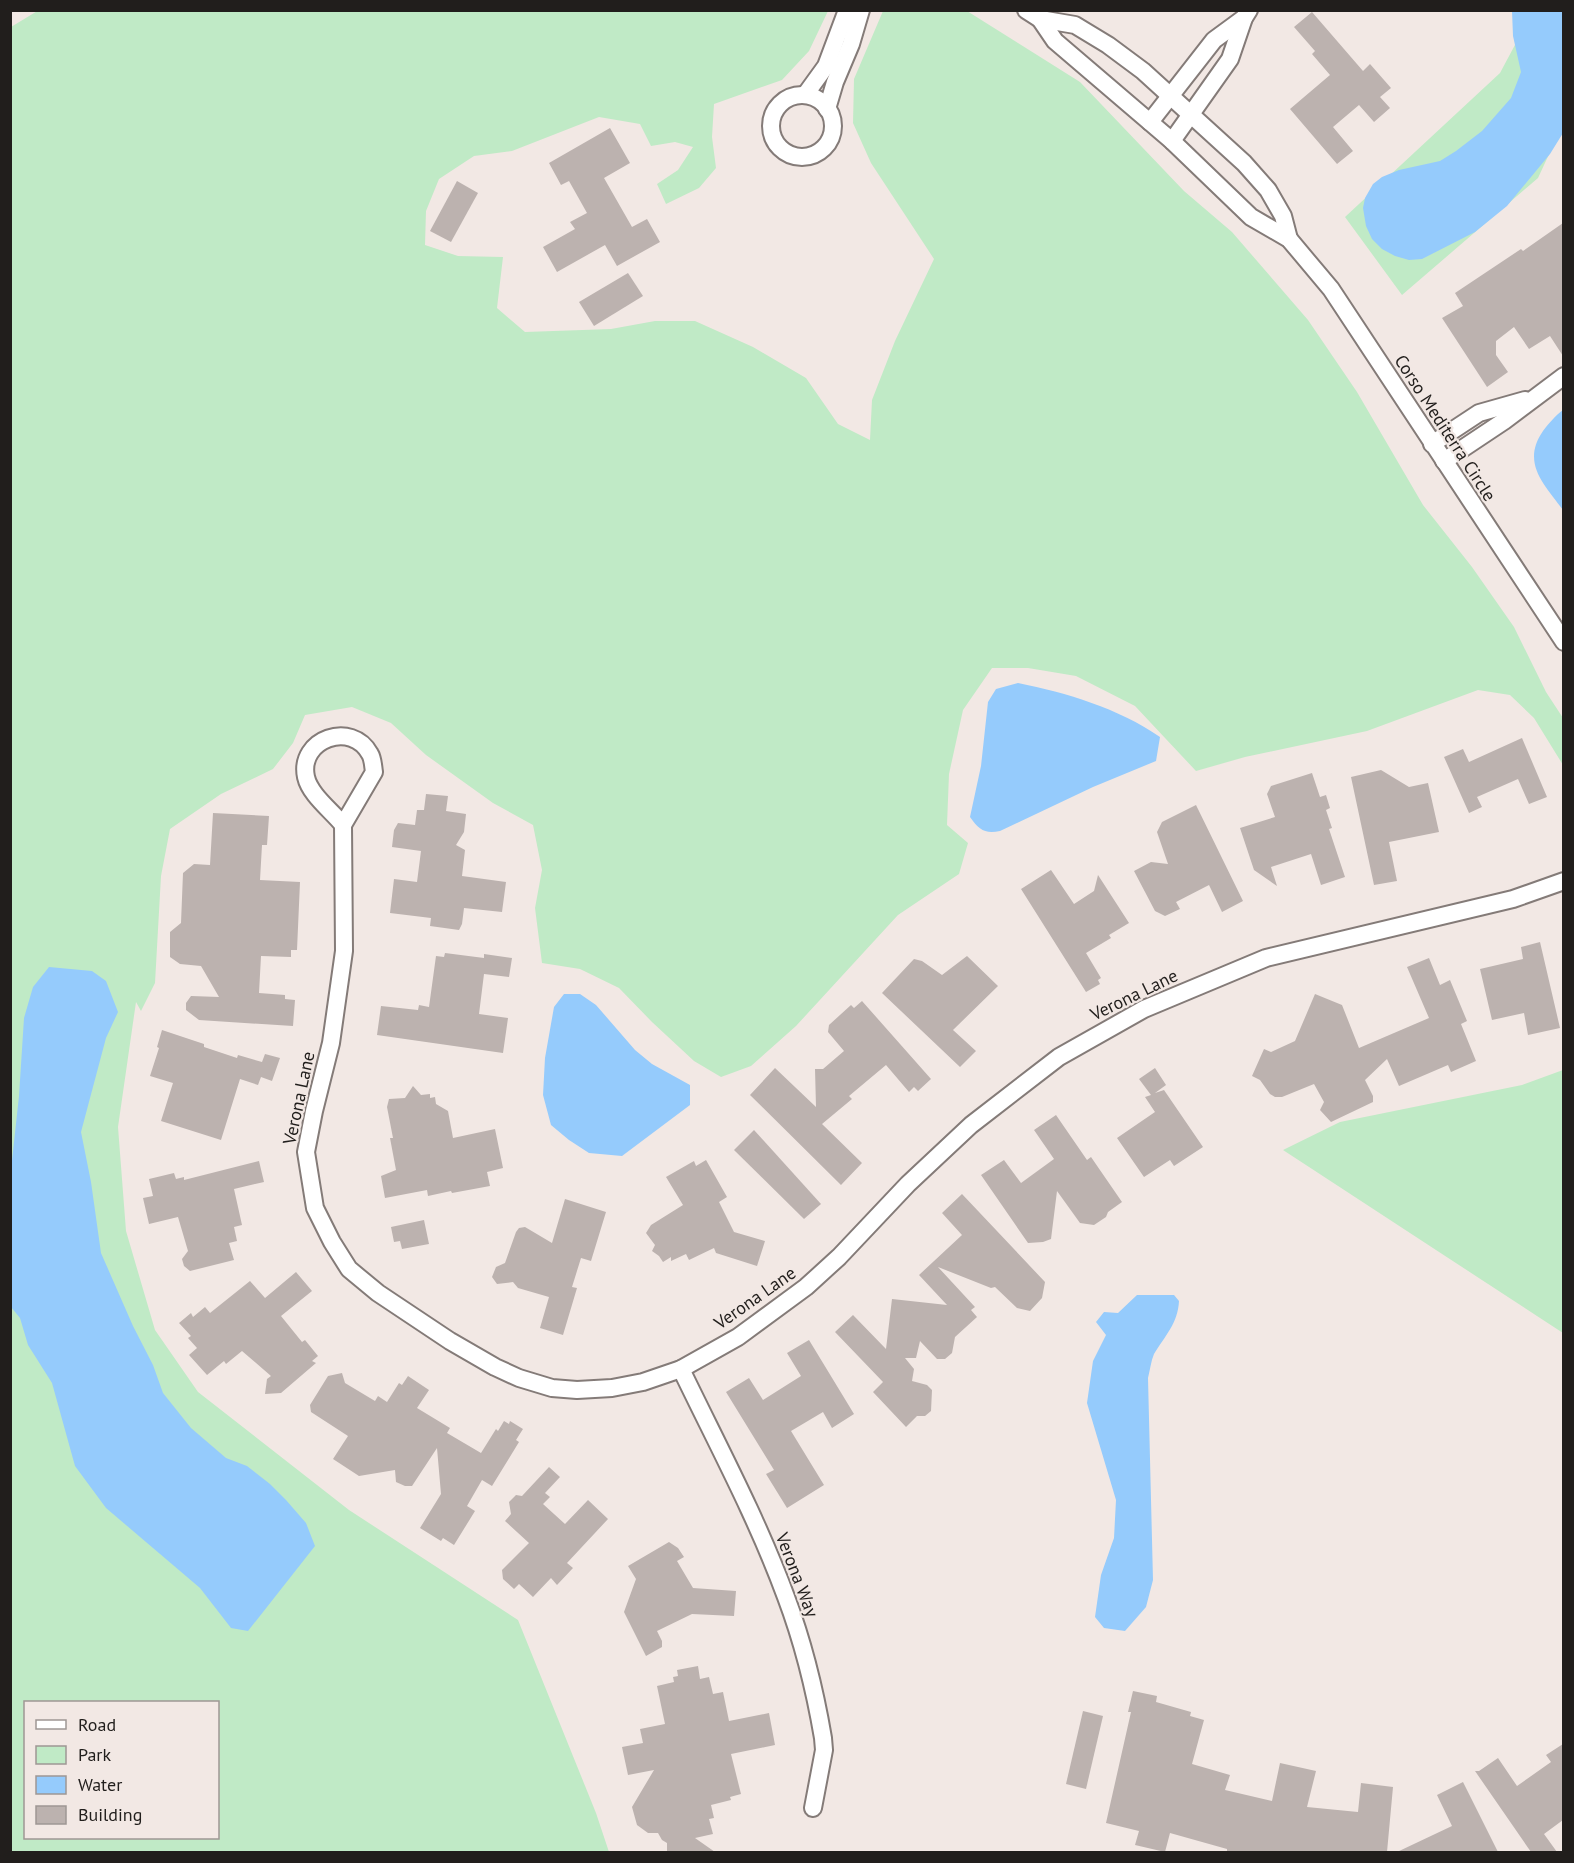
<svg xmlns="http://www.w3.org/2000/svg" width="1574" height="1863" font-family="'PT Sans',sans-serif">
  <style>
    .green { fill: #c0eac6; fill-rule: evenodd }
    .water { fill: #95cbfc }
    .building { fill: #bcb2af }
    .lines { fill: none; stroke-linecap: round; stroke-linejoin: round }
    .street-casing { stroke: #847b78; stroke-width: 20 }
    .street { stroke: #fff; stroke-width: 16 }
    .labels { text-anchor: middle; stroke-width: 4.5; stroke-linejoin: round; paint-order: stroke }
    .street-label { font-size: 18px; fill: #211e1c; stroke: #f2e8e4 }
  </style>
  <rect width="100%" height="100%" fill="#f2e8e4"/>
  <g class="green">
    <path d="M 39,10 L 828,11 L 809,51 L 782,80 L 714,104 L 712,137 L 716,168 L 699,188 L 666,204 L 657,184 L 678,170 L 693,147 L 675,142 L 651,146 L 640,124 L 599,117 L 512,151 L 474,156 L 439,179 L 426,211 L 425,245 L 458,256 L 503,257 L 497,308 L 525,332 L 611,329 L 655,321 L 695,321 L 753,347 L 806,378 L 838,424 L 870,440 L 872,400 L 895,341 L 934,259 L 871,163 L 853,123 L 854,79 L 883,11 L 967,11 L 1080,82 L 1184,191 L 1232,232 L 1308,320 L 1357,392 L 1423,505 L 1472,567 L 1514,627 L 1546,692 L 1563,718 L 1563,765 L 1534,718 L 1510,695 L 1478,690 L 1367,731 L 1245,757 L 1196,771 L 1135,706 L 1076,676 L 1028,668 L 992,668 L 963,710 L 949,774 L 947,825 L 968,843 L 959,874 L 898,915 L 796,1026 L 751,1066 L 721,1077 L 694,1061 L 652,1022 L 619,988 L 580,969 L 542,963 L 535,908 L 542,870 L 533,825 L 493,803 L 426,755 L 391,723 L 352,707 L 305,715 L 293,743 L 273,769 L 221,794 L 170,829 L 161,876 L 155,983 L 141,1011 L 136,1002 L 118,1127 L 126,1231 L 155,1330 L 198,1392 L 349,1510 L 518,1620 L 596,1813 L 609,1852 L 11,1852 L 11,27 ZM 26,1702 L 218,1702 L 218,1838 L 26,1838 Z"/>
    <polygon points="1533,11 1563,11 1563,124 1538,178 1402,295 1345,217 1500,73"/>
    <polygon points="1563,1070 1563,1333 1283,1150 1340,1122 1522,1085"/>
  </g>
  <g class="water">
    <polygon points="1512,11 1563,11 1563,133 1550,154 1507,206 1475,232 1422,259 1409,260 1395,256 1382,249 1372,239 1366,226 1363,208 1365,198 1373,184 1382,177 1399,170 1440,161 1456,151 1482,131 1511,98 1521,72 1513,36"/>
    <path d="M 1563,410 L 1563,510 C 1544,484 1521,463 1543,431 C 1549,423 1556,415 1563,410 Z"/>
    <path d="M 1018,683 C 1067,693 1118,708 1160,737 L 1156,761 L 1093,787 L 1000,831 C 985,834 979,830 970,817 L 981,766 L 988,702 L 996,689 Z"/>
    <polygon points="49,967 92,971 106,981 118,1012 106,1038 81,1132 91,1182 101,1253 133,1326 153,1365 163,1393 191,1428 226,1458 247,1466 270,1484 286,1500 306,1523 315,1546 248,1631 231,1628 200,1588 106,1508 75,1466 52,1383 28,1345 20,1318 11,1307 10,1179 19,1096 24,1018 33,987"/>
    <polygon points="564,994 580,994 596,1005 635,1050 652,1064 690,1085 690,1105 622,1156 589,1153 569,1140 551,1125 543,1095 545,1058 554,1007"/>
    <path d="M 1137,1295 L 1174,1295 L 1179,1301 C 1178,1323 1165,1336 1154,1354 C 1151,1361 1150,1370 1148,1378 L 1153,1580 L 1146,1607 L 1125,1631 L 1104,1628 L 1095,1617 L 1101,1575 L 1114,1538 L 1116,1500 L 1087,1403 L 1093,1361 L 1106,1335 L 1096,1322 L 1104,1312 L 1118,1313 Z"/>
  </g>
  <g class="building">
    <polygon points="1312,12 1363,71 1370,64 1391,88 1380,97 1390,108 1374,122 1359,105 1333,127 1353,151 1337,164 1290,109 1330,75 1312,54 1315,51 1294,27"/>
    <polygon points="610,128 630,163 604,178 632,227 647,219 660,242 617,266 605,245 557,272 543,247 575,229 570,222 587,213 569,181 561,185 549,163"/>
    <polygon points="457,181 478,193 451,242 430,231"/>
    <polygon points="1563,223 1563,356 1550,336 1529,349 1514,327 1496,341 1496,355 1508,372 1487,387 1442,318 1463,306 1455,293 1521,249 1523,251"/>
    <polygon points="628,273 643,296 594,326 579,302"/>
    <polygon points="1522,738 1547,797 1529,804 1518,779 1477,797 1482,807 1469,813 1444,757 1463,749 1469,762"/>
    <polygon points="1381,770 1409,787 1428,783 1439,832 1389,842 1397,881 1374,885 1351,777"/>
    <polygon points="1312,773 1320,797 1326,795 1330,808 1326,810 1332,828 1329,829 1345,877 1321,885 1311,854 1271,867 1277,886 1254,870 1240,828 1275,817 1267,794 1271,786"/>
    <polygon points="426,794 448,796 446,811 466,814 464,832 456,845 465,850 462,876 506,882 502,912 464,908 462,924 459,930 430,926 431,918 390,913 394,879 417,882 421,851 392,847 394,830 398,823 415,825 417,810 424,810"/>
    <polygon points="1196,805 1243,901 1222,912 1209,885 1176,902 1180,909 1165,916 1155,911 1134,871 1151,862 1168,864 1157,832 1162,822"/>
    <polygon points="213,813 269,816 267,845 262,845 260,880 300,882 297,950 291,950 291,957 261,956 259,993 285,995 285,999 295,1000 293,1026 199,1020 186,1010 186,1003 191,996 219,997 201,966 180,964 170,957 170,932 181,923 183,873 194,864 210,865"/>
    <polygon points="1051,870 1074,904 1094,891 1098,875 1129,923 1109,935 1111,938 1086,953 1101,978 1098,980 1100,984 1086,992 1021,889"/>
    <polygon points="1540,942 1560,1028 1528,1035 1524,1013 1492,1020 1480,969 1523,959 1521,947"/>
    <polygon points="445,953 484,958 484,954 512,958 509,977 484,974 479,1014 508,1018 503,1053 377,1035 381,1006 418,1010 419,1005 429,1007 436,956 444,957"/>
    <polygon points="967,956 998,986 953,1030 976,1051 960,1067 882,993 914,959 922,961 942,975"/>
    <polygon points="1429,958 1440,985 1450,980 1467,1021 1461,1024 1476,1061 1451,1072 1448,1065 1399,1086 1387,1059 1365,1080 1373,1096 1373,1102 1331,1122 1320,1110 1324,1102 1314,1084 1282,1097 1275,1097 1270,1094 1260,1080 1252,1076 1264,1049 1271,1052 1295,1041 1315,994 1342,1005 1359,1048 1429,1018 1407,967"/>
    <polygon points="862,1001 931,1079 918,1091 914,1087 909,1092 886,1065 849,1096 852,1099 822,1124 862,1163 841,1185 750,1095 775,1068 816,1107 815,1069 823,1069 844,1051 828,1032 829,1025 851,1005 854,1008"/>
    <polygon points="162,1030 204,1044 204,1047 237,1058 238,1055 262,1062 265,1054 280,1058 272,1081 261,1077 258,1085 240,1079 221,1140 161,1121 173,1083 150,1076 159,1048 157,1047"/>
    <polygon points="1155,1068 1166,1085 1155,1093 1164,1090 1203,1147 1174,1166 1170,1160 1144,1177 1117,1138 1155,1112 1145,1097 1151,1095 1139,1079"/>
    <polygon points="413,1086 421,1095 430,1094 430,1098 435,1097 436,1104 448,1111 453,1138 495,1129 503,1168 487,1172 490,1186 452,1193 451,1191 428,1196 427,1190 385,1198 381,1176 396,1170 390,1138 393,1138 387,1107 389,1099 405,1098"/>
    <polygon points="1056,1115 1087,1160 1091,1157 1122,1202 1108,1212 1106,1217 1094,1225 1080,1223 1057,1191 1051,1239 1043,1242 1028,1243 981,1175 1004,1160 1021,1183 1054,1159 1034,1130"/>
    <polygon points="754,1130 821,1204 804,1219 734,1150"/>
    <polygon points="706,1160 727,1197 719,1202 734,1232 765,1241 757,1266 716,1253 714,1248 689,1260 686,1254 671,1261 671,1257 663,1262 659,1256 652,1251 655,1245 646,1233 651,1225 683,1205 666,1177 694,1161 696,1166"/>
    <polygon points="259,1161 264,1182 234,1189 242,1225 234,1227 237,1241 229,1243 234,1260 190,1271 184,1266 182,1259 188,1251 178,1217 149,1224 143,1198 153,1196 149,1179 174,1173 176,1179 184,1177 184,1180"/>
    <polygon points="962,1194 1045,1282 1042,1298 1030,1311 1017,1308 995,1287 991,1288 938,1267 975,1307 971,1310 977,1317 955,1337 952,1353 945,1359 937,1359 920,1341 916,1358 905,1358 914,1369 912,1381 927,1385 932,1390 931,1411 925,1416 917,1416 906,1427 873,1392 883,1382 835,1332 853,1315 886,1349 892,1299 947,1305 919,1275 962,1235 942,1213"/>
    <polygon points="565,1199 606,1212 591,1261 581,1258 572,1287 577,1288 563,1335 540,1328 549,1297 518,1288 513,1282 497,1284 492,1277 496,1267 505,1263 516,1232 519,1228 525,1227 552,1243"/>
    <polygon points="424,1220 429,1244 402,1249 400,1241 394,1242 391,1227"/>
    <polygon points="296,1272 312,1291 281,1316 302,1342 305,1340 318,1356 312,1361 316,1363 281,1393 265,1394 267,1379 271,1376 242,1351 226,1364 224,1361 207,1375 189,1355 197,1348 188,1338 191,1336 179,1323 191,1313 193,1317 205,1307 210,1313 250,1281 265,1298"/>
    <polygon points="809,1340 854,1414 832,1428 823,1412 791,1431 824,1485 787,1508 766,1474 774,1470 726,1392 749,1378 763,1400 801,1376 787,1353"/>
    <polygon points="342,1373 345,1383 375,1401 378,1396 387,1402 399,1383 402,1385 408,1376 429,1390 417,1408 450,1428 447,1433 481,1453 496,1429 498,1431 504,1421 509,1424 510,1421 523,1429 516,1440 519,1442 492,1486 482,1480 467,1506 475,1511 454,1545 443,1538 441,1541 420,1528 441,1494 437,1448 412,1486 405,1486 396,1482 395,1470 359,1476 333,1459 348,1436 311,1412 310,1405 328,1376"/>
    <polygon points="549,1467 560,1477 545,1493 550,1497 543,1504 565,1524 588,1500 608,1519 567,1563 573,1568 557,1585 551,1578 533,1597 519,1584 514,1589 503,1579 502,1570 529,1543 505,1521 511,1514 509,1502 516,1495 522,1496"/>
    <polygon points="669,1542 678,1548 684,1557 677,1561 693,1588 736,1591 734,1616 692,1614 657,1631 662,1641 662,1647 646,1656 624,1612 636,1579 628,1566"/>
    <polygon points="698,1666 700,1679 709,1677 713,1694 723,1692 729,1721 769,1713 775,1745 731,1754 741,1794 730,1797 731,1800 711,1805 714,1818 709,1819 713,1834 695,1838 715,1852 667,1852 667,1843 662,1840 658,1833 648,1833 637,1825 632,1807 654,1770 628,1775 622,1747 643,1743 640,1729 665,1724 657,1686 674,1682 673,1677 678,1676 677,1670"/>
    <polygon points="1133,1691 1157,1696 1156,1702 1191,1712 1190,1716 1204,1720 1192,1764 1230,1775 1225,1790 1272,1801 1280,1763 1316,1771 1307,1807 1358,1812 1361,1783 1393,1787 1387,1852 1227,1852 1227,1849 1170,1833 1165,1852 1135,1845 1139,1831 1106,1823 1131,1712 1128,1712"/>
    <polygon points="1083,1711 1103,1716 1086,1789 1066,1784"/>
    <polygon points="1563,1744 1563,1820 1544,1834 1557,1852 1531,1852 1475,1771 1479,1771 1498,1758 1517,1786 1551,1762 1546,1755"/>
    <polygon points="1463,1782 1498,1852 1397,1852 1452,1826 1437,1795"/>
  </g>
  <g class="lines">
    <defs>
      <g id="street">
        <polyline points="1026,10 1040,19 1075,25 1108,45 1143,71 1244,163 1268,190 1283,216 1289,239"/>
        <polyline points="1040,19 1055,41 1172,141 1251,217 1289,239 1331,289 1564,642"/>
        <polyline points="805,95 826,66 847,10"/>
        <circle cx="802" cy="126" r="31"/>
        <polyline points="827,109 835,82 851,44 861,10"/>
        <polyline points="1150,122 1214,40 1244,18"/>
        <polyline points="1172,141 1230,59 1244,18 1249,10"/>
        <polyline points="1432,444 1479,413 1525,400"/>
        <polyline points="1444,461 1504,421 1564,376"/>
        <path d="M 343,825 C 332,811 310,795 306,777 C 298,739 352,720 370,754 C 373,759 373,766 374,772 L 343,825 L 344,951 L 331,1043 L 314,1111 L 306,1152 L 315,1208 L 332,1242 L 349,1269 L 378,1293 L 450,1341 L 495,1367 L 519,1378 L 552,1388 L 577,1390 L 612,1388 L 643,1382 L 681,1369 L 738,1337 L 806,1287 L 839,1257 L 908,1184 L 971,1125 L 1059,1057 L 1144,1009 L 1266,958 L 1513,899 L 1564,881"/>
        <path d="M 681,1369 C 717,1444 757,1518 786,1597 C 803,1642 815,1691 823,1738 L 824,1750 L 813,1808"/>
      </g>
    </defs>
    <use href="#street" class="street-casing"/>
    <use href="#street" class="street"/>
  </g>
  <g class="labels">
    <g class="street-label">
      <text transform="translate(1445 428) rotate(57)" y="6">Corso Mediterra Circle</text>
      <text transform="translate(1134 995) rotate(-26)" y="6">Verona Lane</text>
      <text transform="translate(299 1098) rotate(-78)" y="6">Verona Lane</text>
      <text transform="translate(755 1298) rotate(-35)" y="6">Verona Lane</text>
      <text transform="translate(797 1575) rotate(69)" y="6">Verona Way</text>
    </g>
  </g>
  <rect width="1574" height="1863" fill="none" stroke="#211e1c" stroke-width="24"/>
  <rect x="24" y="1701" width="195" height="138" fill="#f2e8e4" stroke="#9e9794" stroke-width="1.5"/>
  <rect x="36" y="1720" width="30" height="9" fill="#ffffff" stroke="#9e9794" stroke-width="1.5"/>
  <text x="78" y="1731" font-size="18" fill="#211e1c">Road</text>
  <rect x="36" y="1746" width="30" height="18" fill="#c0eac6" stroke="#9e9794" stroke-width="1.5"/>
  <text x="78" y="1761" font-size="18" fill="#211e1c">Park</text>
  <rect x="36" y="1776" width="30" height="18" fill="#95cbfc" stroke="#9e9794" stroke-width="1.5"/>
  <text x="78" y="1791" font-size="18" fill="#211e1c">Water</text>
  <rect x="36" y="1806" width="30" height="18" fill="#bcb2af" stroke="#9e9794" stroke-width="1.5"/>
  <text x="78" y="1821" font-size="18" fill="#211e1c">Building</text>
</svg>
